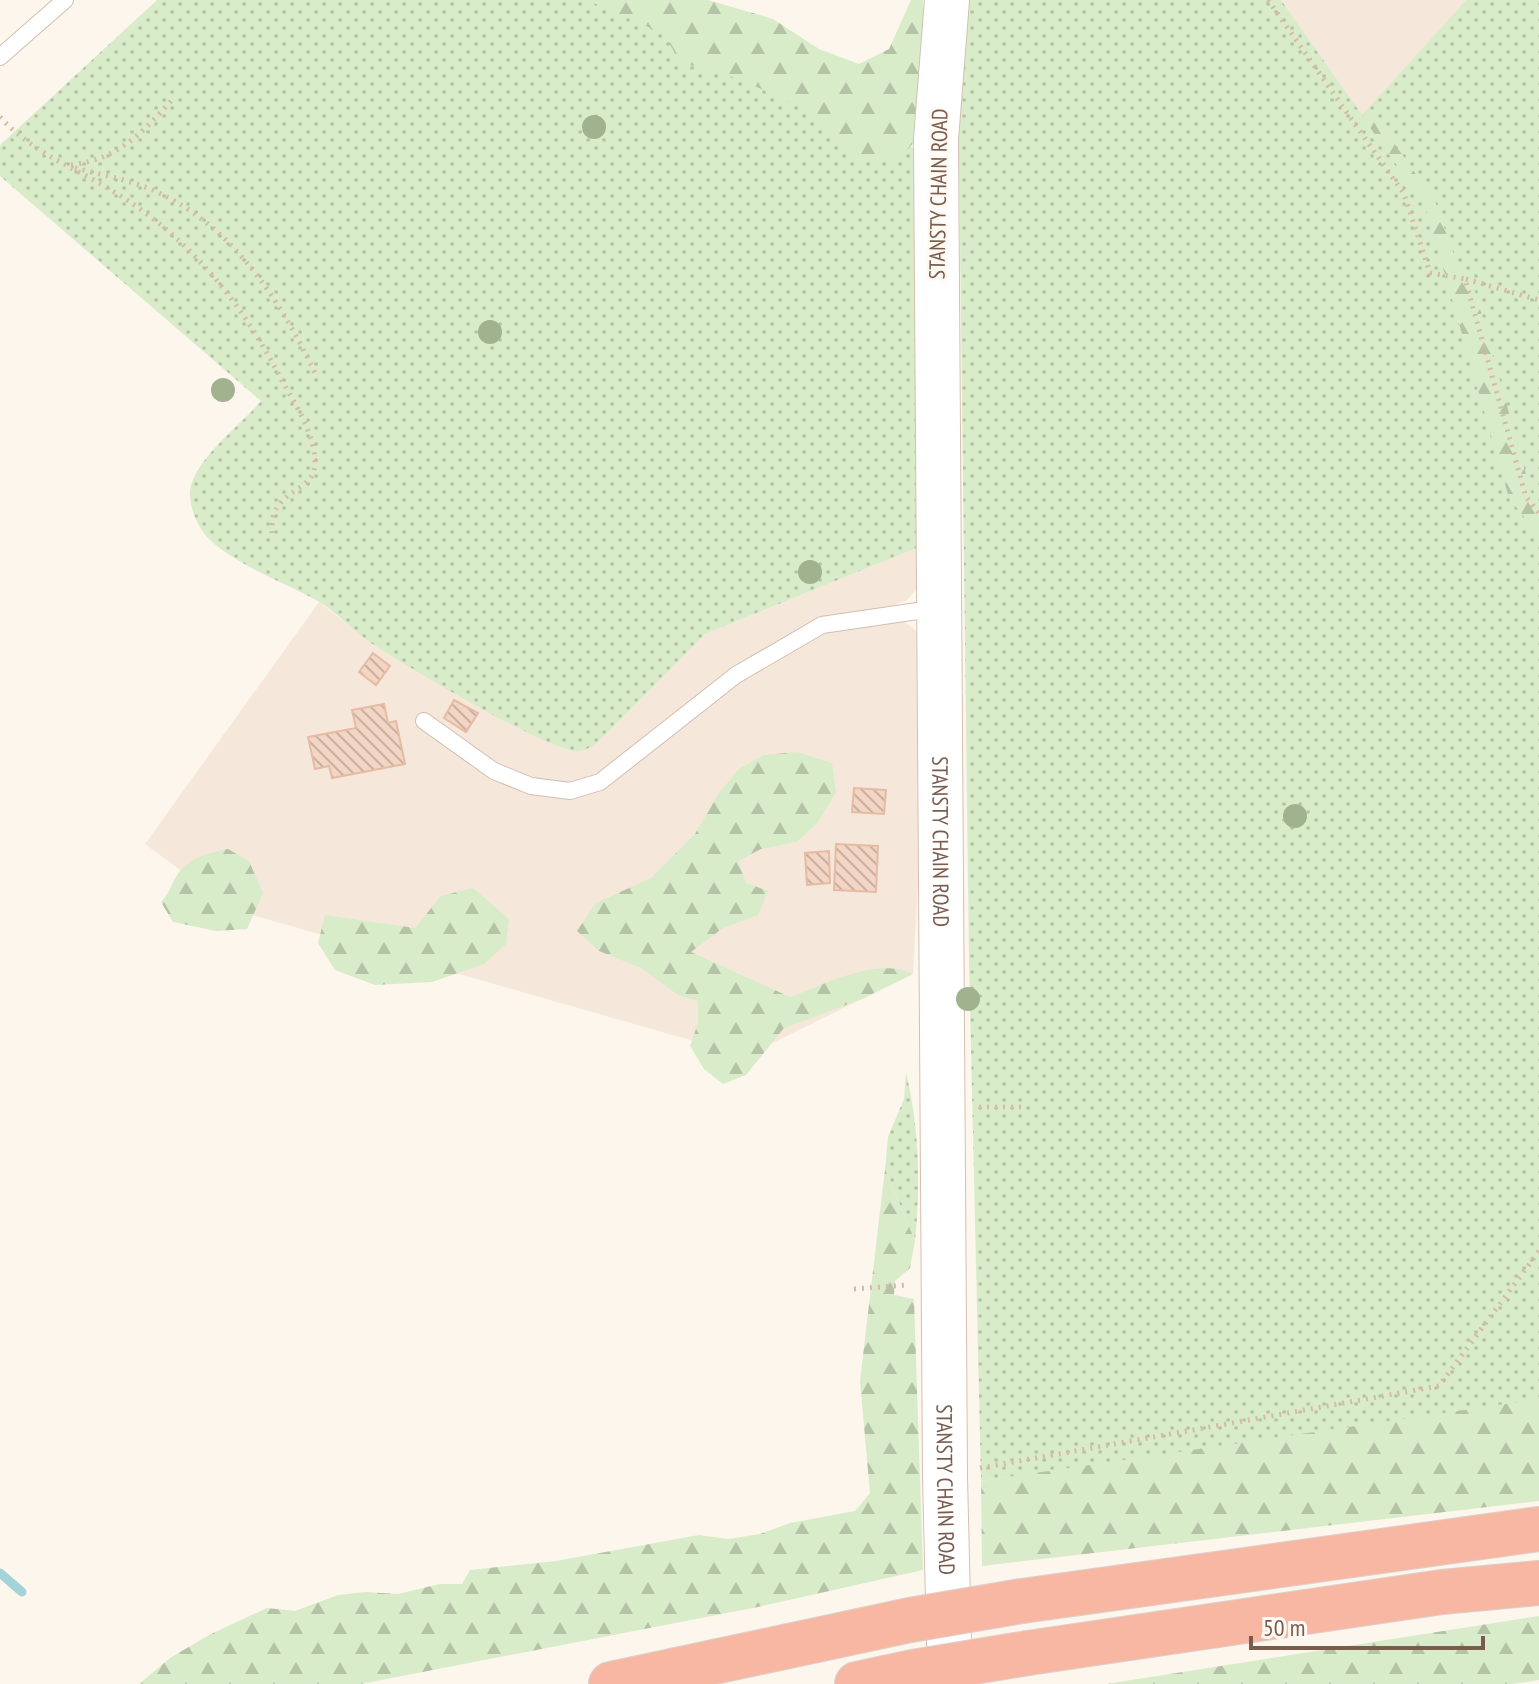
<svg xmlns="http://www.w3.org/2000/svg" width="1539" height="1684" font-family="'PT Sans Narrow',sans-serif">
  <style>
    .residential { fill: #f5e8da }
    .grass { fill: url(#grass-dots) }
    .forest { fill: url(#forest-firs) }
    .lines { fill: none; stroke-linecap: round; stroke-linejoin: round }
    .stream { stroke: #a5d3da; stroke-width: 9 }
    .building { fill: url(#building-back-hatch); stroke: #e6bba3; stroke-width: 2 }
    .lane-casing { stroke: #d1beb0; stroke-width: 18 }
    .secondary-casing { stroke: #d6c0b0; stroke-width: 46 }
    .highway-casing { stroke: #dad1cd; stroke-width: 46 }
    .path { stroke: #d9b8a5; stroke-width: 5; stroke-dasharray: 2 6; stroke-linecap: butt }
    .lane { stroke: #fff; stroke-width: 16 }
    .secondary { stroke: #fff; stroke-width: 44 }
    .highway { stroke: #f7b7a3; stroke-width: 44 }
    .highway-bridge-casing { stroke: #dad1cd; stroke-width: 46; stroke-linecap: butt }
    .highway-bridge { stroke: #f7b7a3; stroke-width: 44 }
    .tree { fill: #a0b28e }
    .labels { text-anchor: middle; stroke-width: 6; stroke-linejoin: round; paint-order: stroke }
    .street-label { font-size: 22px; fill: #7a5c4d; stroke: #fffaf3 }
  </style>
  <defs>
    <pattern id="grass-dots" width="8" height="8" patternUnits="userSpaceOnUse" patternTransform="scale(2)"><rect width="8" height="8" fill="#d8ecc9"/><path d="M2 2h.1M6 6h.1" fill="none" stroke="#b4c2a5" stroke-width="1.8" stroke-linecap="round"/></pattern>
    <pattern id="forest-firs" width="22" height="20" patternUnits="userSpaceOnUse" patternTransform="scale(2)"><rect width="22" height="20" fill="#d8ecc9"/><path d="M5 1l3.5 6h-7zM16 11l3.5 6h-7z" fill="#b4c2a5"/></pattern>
    <pattern id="building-back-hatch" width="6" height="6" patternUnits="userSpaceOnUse" patternTransform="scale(2)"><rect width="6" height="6" fill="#f3d5c3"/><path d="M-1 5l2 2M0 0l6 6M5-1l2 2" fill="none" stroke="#cab0a1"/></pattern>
  </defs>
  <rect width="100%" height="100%" fill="#fdf6ec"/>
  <g class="residential">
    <polygon points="1281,0 1466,0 1362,116"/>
    <polygon points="919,547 921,584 907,600 887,608 920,634 920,848 913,974 746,1056 235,910 145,844 319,602 373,644 541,738 679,657 705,634"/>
  </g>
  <g class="grass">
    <path d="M 157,0 L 672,0 L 923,154 L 919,547 L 705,634 L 609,731 C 601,739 591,750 579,751 C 550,753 405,665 374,645 C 354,632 337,612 316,600 C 282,581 240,567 210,540 C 198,529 189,507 190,491 C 193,460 242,424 261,401 L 0,176 L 0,145 Z"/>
    <polygon points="957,0 1281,0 1362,115 1466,0 1539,0 1539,1401 981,1481 969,962"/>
    <path d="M 906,1072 C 919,1127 921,1184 915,1241 L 885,1169 L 888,1137 L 904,1099 Z"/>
  </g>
  <g class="forest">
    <path d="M 587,0 L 708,0 L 773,19 L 819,49 L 859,64 L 889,49 L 911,0 L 923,0 L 923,117 C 911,157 902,161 862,161 L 812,113 L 740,79 L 680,62 L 664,34 Z"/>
    <polygon points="1369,108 1435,201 1460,272 1470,273 1531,492 1539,502 1539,536 1509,498 1425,205 1362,116"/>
    <path d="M 797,752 L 832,763 L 836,792 L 818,822 L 797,842 L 761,849 L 738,861 L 746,883 L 768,891 L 758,915 L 723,928 L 691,952 L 790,997 C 826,984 877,956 913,974 L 862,999 L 784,1028 L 746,1075 L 723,1084 L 704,1069 L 690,1046 L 698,1023 L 698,1001 L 678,995 L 641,968 L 599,951 L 577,931 L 596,903 L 651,878 L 695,834 L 718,794 L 740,768 L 764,755 Z"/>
    <path d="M 228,849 L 249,861 L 263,893 L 247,929 L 216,931 L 173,922 L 161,902 C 168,894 170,889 174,880 C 187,857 205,854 228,849 Z"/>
    <polygon points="473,888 509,919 506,944 484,964 432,982 375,985 335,970 318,943 325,915 415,928 441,896"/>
    <polygon points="885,1169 915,1241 910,1268 895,1281 894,1295 914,1299 923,1570 758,1607 361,1684 139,1684 170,1658 209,1635 267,1608 295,1611 338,1595 365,1592 398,1594 440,1584 462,1584 470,1570 556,1561 699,1535 728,1539 760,1534 790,1523 855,1511 870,1493 860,1381"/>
    <polygon points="1539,1399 1539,1501 982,1566 981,1481"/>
    <polygon points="1539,1616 1539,1680 1512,1684 1106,1684"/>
  </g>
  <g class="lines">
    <polyline class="stream" points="0,1573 22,1592"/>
  </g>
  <g class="building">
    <polygon points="373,653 390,666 376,685 359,672"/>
    <polygon points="454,700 478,713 466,732 444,718"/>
    <polygon points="384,704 388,723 396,721 405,764 332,778 329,766 315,769 308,737 356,728 352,710"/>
    <polygon points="854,788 886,790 884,814 852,812"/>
    <polygon points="836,844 878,846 876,892 834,890"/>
    <polygon points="829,851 830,883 807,885 805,853"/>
  </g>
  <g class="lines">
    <defs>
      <g id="lane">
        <polyline points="0,57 65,0"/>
        <polyline points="424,721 494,771 531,786 570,791 600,782 736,675 822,625 938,608"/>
      </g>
      <g id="secondary">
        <path id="s1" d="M 947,0 L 936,139 L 945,1477 L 950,1684"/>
      </g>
      <g id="highway">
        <polyline points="1022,1601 1539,1529"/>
        <polyline points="1028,1653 1442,1592 1539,1583"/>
        <polyline points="611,1684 910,1620"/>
        <polyline points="857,1684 913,1672"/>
      </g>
    </defs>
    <use href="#lane" class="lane-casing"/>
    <use href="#secondary" class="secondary-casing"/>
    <use href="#highway" class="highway-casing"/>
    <g class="path">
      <polyline points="1268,0 1404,194 1430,273 1465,279 1526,497 1539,513"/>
      <path d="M 0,117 C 32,152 71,166 111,190 C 187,235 240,300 280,377 C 293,401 314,432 315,460 C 317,496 269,485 272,533"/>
      <path d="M 71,165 C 119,159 142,133 173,99"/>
      <path d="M 75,168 C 102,175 131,180 157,192 C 235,228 281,302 317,377"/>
      <polyline points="1466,279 1539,300"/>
      <polyline points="979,1107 1021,1107"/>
      <polyline points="854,1289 906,1285"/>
      <polyline points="980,1468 1439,1386 1539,1251"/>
    </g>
    <use href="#lane" class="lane"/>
    <use href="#secondary" class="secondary"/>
    <use href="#highway" class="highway"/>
    <defs>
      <g id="highway-bridge">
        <polyline points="910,1620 1022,1601"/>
        <polyline points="913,1672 1028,1653"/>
      </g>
    </defs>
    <use href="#highway-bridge" class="highway-bridge-casing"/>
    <use href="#highway-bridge" class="highway-bridge"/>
  </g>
  <g class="tree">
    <circle cx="594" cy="127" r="12"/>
    <circle cx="490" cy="332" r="12"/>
    <circle cx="223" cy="390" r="12"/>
    <circle cx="810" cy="572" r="12"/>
    <circle cx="1295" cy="816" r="12"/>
    <circle cx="968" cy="999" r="12"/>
  </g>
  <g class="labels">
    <g class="street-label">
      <text transform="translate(938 194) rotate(-89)" y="8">STANSTY CHAIN ROAD</text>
      <text dy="8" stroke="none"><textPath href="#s1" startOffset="842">STANSTY CHAIN ROAD</textPath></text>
      <text dy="8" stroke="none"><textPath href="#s1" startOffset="1490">STANSTY CHAIN ROAD</textPath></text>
    </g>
  </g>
  <path d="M1251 1636v12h232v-12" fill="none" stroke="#7a5c4d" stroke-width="4"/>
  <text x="1263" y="1636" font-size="24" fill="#7a5c4d" stroke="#fffaf3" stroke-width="6" paint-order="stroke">50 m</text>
</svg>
